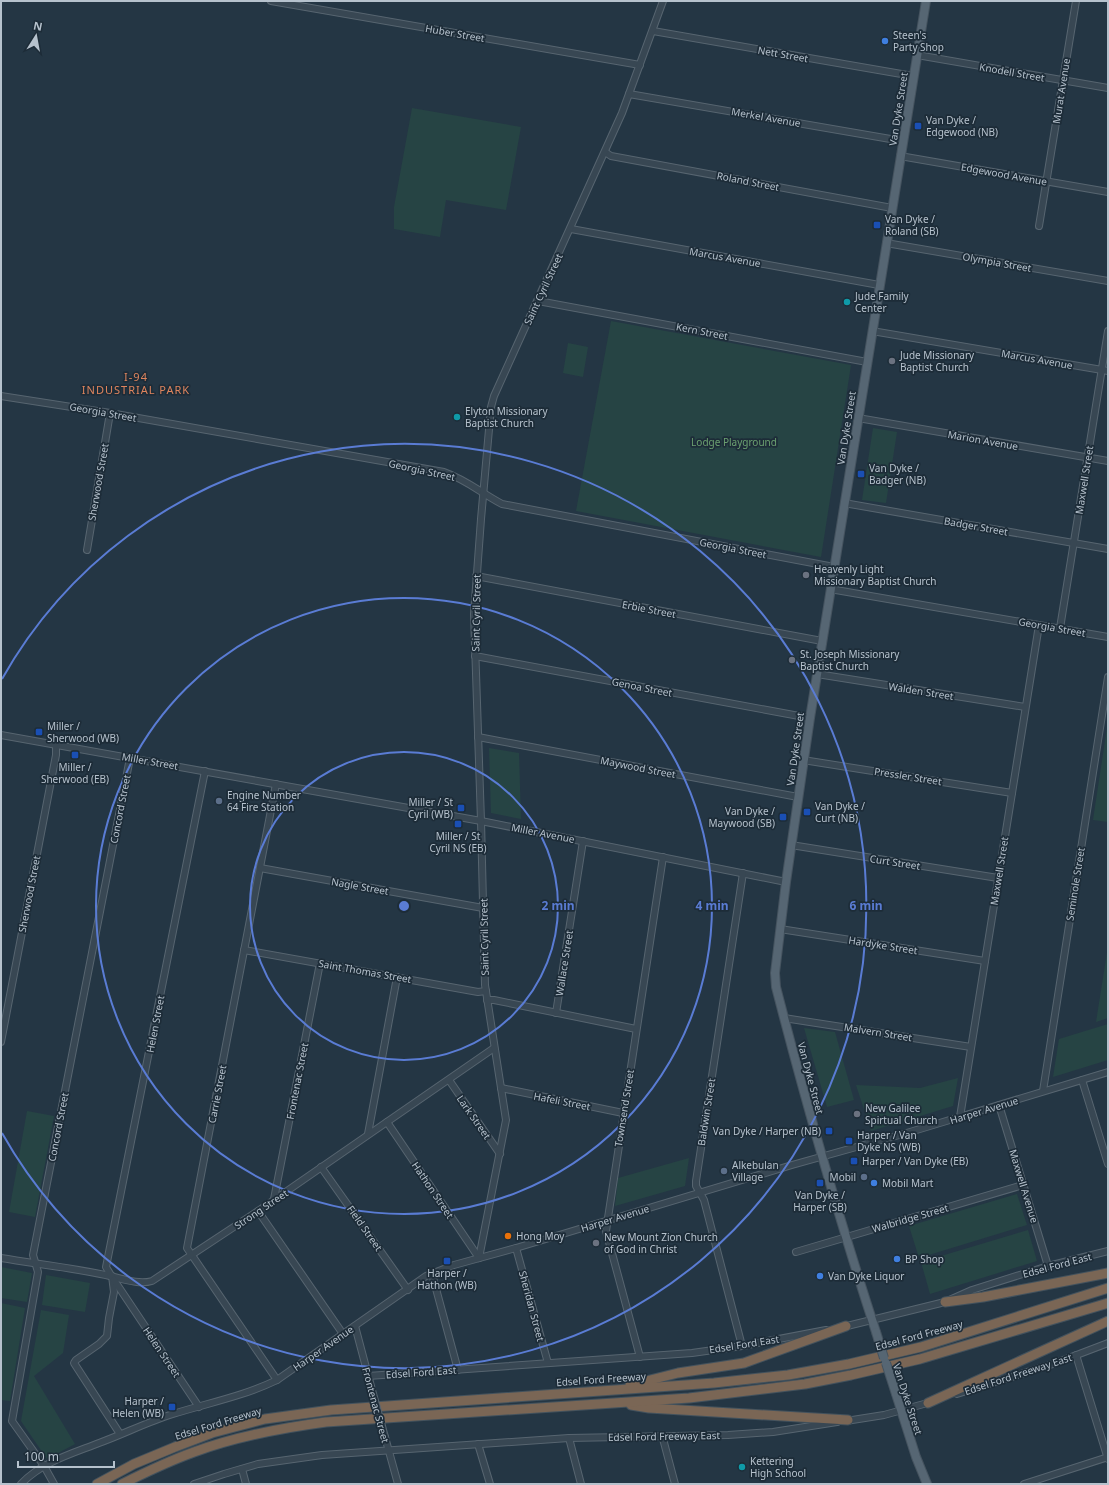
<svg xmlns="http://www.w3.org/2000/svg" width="1109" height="1485" font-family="'Noto Sans',sans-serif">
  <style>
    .green { fill: #264444 }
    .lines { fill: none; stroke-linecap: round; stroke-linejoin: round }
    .minor-casing { stroke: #576570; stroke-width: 8 }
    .major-casing { stroke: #45535f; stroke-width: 10 }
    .highway-casing { stroke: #43525d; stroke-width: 11 }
    .minor { stroke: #384753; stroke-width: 6 }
    .major { stroke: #566673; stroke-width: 8 }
    .highway { stroke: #7a6655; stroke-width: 9 }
    .minor-bridge-casing { stroke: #576570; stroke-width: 8; stroke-linecap: butt }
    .major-bridge-casing { stroke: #45535f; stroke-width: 10; stroke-linecap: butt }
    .minor-bridge { stroke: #384753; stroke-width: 6 }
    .major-bridge { stroke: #566673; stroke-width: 8 }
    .ring { fill: none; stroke: #5a7cd4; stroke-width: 2 }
    .shop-dot { fill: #3f7fe0; stroke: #1d2c38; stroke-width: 1.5 }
    .transit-dot { fill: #1a4fb4; stroke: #1d2c38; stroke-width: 1.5 }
    .culture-dot { fill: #0f9aa8; stroke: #1d2c38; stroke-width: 1.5 }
    .worship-dot { fill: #6b7280; stroke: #1d2c38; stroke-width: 1.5 }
    .service-dot { fill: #5c6f8a; stroke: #1d2c38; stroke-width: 1.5 }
    .food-dot { fill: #e8710a; stroke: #1d2c38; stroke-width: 1.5 }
    .labels { text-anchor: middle; stroke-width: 3.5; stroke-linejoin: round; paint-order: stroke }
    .street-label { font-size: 10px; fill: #b6c2cd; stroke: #1d2c38 }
    .poi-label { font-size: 10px; fill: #b6c2cd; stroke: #1d2c38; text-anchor: start }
    .park-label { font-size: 10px; fill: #6ba070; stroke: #1d2c38 }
    .neighbourhood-label { font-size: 11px; letter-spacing: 1px; fill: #df855e; stroke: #1d2c38 }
    .centre { fill: #5a7cd4; stroke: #1d2c38; stroke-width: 2 }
    .ring-label { font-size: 12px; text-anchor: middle; font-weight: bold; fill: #5a7cd4; stroke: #1d2c38; stroke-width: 3.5; stroke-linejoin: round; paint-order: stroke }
  </style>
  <rect width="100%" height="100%" fill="#243644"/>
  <g class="green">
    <polygon points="412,108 521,127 506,210 446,200 440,237 394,229 394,207"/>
    <polygon points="611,321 851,365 821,557 576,511"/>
    <polygon points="568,343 588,347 583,377 563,373"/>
    <polygon points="873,428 897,432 886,503 862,500"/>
    <polygon points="1108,721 1108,822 1093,820"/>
    <polygon points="489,748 519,753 521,819 491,813"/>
    <polygon points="1108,946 1108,1018 1096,1022"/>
    <polygon points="1108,1024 1108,1060 1053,1077 1059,1039"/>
    <polygon points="804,1028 835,1032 854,1100 827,1107"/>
    <polygon points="958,1078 953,1106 871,1131 856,1085 920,1088"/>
    <polygon points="27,1111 54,1116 35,1217 9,1212"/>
    <polygon points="689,1158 685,1186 615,1206 618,1178"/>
    <polygon points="1017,1194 1027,1225 919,1258 909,1226"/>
    <polygon points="1028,1230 1037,1261 930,1294 921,1262"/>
    <polygon points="1,1267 32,1273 27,1302 1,1298"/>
    <polygon points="46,1275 90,1283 85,1312 42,1305"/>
    <polygon points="1,1303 25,1308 10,1401 1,1400"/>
    <polygon points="41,1310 69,1315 63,1353 34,1376 75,1444 47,1459 21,1421"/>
  </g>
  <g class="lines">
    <defs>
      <g id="minor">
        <polyline points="271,1 640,65"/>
        <polyline points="653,31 913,76"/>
        <polyline points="917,55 1108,88"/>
        <polyline points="629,94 902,141"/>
        <polyline points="605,152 611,156 892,208"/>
        <polyline points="900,156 1108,192"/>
        <polyline points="1039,226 1076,1"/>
        <polyline points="571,229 879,285"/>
        <polyline points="886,243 1108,281"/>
        <polyline points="538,301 867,362"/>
        <polyline points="872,331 1108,371"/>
        <path d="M 1,396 L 110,413 L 444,472 C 467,480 481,493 502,504 L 834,567"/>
        <polyline points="858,418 1108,461"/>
        <polyline points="844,503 1108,549"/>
        <polyline points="87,550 110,413"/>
        <polyline points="476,576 822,641"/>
        <polyline points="830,589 1108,637"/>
        <polyline points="1060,628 1108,331"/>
        <polyline points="475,656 810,718"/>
        <polyline points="817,674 1025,707"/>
        <polyline points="1,735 481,821 786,882"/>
        <polyline points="478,737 798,797"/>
        <polyline points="803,760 1012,793"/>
        <polyline points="276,784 187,1248 277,1380"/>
        <polyline points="791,845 998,878"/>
        <polyline points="260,868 483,908"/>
        <polyline points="780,929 985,961"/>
        <polyline points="244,950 478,992 486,991"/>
        <polyline points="487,1000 494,1000 636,1029"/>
        <polyline points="556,1013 583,841"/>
        <polyline points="784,1018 971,1047"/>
        <polyline points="1,1042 56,755 56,745"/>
        <polyline points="449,1080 500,1154"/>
        <polyline points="1082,1080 1108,1164"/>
        <polyline points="501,1088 623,1113"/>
        <polyline points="1043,1091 1108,677"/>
        <polyline points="999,1105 1048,1266"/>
        <polyline points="960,1117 1039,625"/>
        <polyline points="387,1122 479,1258"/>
        <polyline points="368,1134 397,977"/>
        <polyline points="321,1167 408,1290"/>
        <polyline points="274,1199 320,963"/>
        <polyline points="258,1211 343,1334"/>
        <polyline points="516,1248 548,1363"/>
        <polyline points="796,1252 1023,1185"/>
        <path d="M 1,1258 C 37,1264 74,1268 110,1276 C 123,1279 139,1285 152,1281 L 258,1211 L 494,1048"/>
        <polyline points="479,1258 506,1120 485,985 481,821 474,614 481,519 491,407 494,396 622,113 663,1"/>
        <polyline points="432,1274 458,1370"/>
        <polyline points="112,1276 114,1292 109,1318 107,1336 99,1344 76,1360 74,1363 120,1434"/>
        <polyline points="112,1277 106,1267 205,771"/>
        <polyline points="114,1280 199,1407"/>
        <polyline points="355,1326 372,1390"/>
        <polyline points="843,1327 945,1302 972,1290 1048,1266 1108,1251"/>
        <polyline points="742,1346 704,1200 696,1186 696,1181 743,873"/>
        <polyline points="1076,1355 1108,1459"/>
        <polyline points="640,1357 606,1231 663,857"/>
        <polyline points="368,1376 692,1353 742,1346 826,1330"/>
        <polyline points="957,1394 1053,1364 1108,1343"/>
        <polyline points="846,1421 884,1415 931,1402"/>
        <polyline points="662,1435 675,1484"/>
        <polyline points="385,1437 398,1484"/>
        <polyline points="569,1438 581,1484"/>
        <polyline points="478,1444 490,1484"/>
        <polyline points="242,1469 246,1484"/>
        <path d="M 21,1484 C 42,1462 71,1454 99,1443 C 124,1434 147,1422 173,1414 C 208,1403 244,1396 277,1380 L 426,1276 L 454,1265 L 516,1248 L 792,1165 L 910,1132 L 1108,1072"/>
        <polyline points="54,1484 44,1466 12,1421 38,1272 33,1255 130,758"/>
        <polyline points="194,1484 224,1474 258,1464 322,1455 569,1438 728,1435 773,1432 837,1422"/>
        <polyline points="1024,1484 1108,1457"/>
      </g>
      <g id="major">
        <path d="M 876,1332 C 839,1219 806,1103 776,987 L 775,973 L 786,882 L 810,718 L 926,1"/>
        <polyline points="896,1394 916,1457 927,1484"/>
      </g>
      <g id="highway">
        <polyline points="945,1302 983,1297 1108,1273"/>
        <polyline points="630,1385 678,1373 744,1363 846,1326"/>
        <polyline points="928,1403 1108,1321"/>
        <polyline points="631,1405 649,1408 848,1420"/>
        <polyline points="97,1484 134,1464 175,1447 212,1433 265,1419 331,1410 714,1383 788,1375 849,1364 921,1347 1108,1288"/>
        <path d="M 122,1484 C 146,1472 169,1461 194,1452 C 237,1436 281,1428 326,1422 L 689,1398 L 805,1384 L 851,1375 L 920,1359 L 1108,1303"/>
      </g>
    </defs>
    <use href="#minor" class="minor-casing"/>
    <use href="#major" class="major-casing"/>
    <use href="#highway" class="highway-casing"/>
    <use href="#minor" class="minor"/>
    <use href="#major" class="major"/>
    <use href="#highway" class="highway"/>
    <defs>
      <polyline id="minor-bridge" points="372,1390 385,1437"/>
      <g id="major-bridge">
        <polyline points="876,1332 884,1358"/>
        <polyline points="886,1363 896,1394"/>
      </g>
    </defs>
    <use href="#minor-bridge" class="minor-bridge-casing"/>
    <use href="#major-bridge" class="major-bridge-casing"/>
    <use href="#minor-bridge" class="minor-bridge"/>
    <use href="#major-bridge" class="major-bridge"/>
  </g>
  <g class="ring">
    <circle cx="404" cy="906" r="154"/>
    <circle cx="404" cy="906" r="308"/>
    <path d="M2 679A462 462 0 1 1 2 1133"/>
  </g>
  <g class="shop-dot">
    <circle cx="885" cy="41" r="4"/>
    <circle cx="874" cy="1183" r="4"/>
    <circle cx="897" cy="1259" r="4"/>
    <circle cx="820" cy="1276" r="4"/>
  </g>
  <g class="transit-dot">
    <rect x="914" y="122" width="8" height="8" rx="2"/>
    <rect x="873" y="221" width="8" height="8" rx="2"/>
    <rect x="857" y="470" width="8" height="8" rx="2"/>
    <rect x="35" y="728" width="8" height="8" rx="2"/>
    <rect x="71" y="751" width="8" height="8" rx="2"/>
    <rect x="457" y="804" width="8" height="8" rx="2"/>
    <rect x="803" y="808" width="8" height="8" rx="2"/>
    <rect x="779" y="813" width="8" height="8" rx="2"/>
    <rect x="454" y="820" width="8" height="8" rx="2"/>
    <rect x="825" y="1127" width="8" height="8" rx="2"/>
    <rect x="845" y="1137" width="8" height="8" rx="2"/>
    <rect x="850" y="1157" width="8" height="8" rx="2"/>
    <rect x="816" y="1179" width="8" height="8" rx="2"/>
    <rect x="443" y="1257" width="8" height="8" rx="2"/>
    <rect x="168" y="1403" width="8" height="8" rx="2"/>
  </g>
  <g class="culture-dot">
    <circle cx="847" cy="302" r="4"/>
    <circle cx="457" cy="417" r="4"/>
    <circle cx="742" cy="1467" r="4"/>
  </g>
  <g class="worship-dot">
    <circle cx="892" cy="361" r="4"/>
    <circle cx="806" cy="575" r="4"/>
    <circle cx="792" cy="660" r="4"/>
    <circle cx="857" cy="1114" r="4"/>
    <circle cx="596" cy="1243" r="4"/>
  </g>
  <g class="service-dot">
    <circle cx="219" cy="801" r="4"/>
    <circle cx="724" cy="1171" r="4"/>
    <circle cx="864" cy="1177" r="4"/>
  </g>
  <circle class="food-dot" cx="508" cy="1236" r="4"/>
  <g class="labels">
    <g class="street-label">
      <text transform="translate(455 33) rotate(10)" y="4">Huber Street</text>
      <text transform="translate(783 54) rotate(10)" y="4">Nett Street</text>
      <text transform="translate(1012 72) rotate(10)" y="4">Knodell Street</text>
      <text transform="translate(1061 91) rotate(-81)" y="4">Murat Avenue</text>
      <text transform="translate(898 109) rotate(-81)" y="4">Van Dyke Street</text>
      <text transform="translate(766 117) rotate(10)" y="4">Merkel Avenue</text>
      <text transform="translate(1004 174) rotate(10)" y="4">Edgewood Avenue</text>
      <text transform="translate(748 181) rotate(11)" y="4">Roland Street</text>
      <text transform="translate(725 257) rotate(10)" y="4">Marcus Avenue</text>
      <text transform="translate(997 262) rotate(10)" y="4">Olympia Street</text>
      <text transform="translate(543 289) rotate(-65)" y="4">Saint Cyril Street</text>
      <text transform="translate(702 331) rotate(11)" y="4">Kern Street</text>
      <text transform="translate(1037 359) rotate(10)" y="4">Marcus Avenue</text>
      <text transform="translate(103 412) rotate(10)" y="4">Georgia Street</text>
      <text transform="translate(846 428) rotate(-81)" y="4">Van Dyke Street</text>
      <text transform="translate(983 440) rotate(10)" y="4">Marion Avenue</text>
      <text transform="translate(422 470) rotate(12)" y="4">Georgia Street</text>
      <text transform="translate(1084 480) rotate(-81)" y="4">Maxwell Street</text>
      <text transform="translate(98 482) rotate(-80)" y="4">Sherwood Street</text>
      <text transform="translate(976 526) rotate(10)" y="4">Badger Street</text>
      <text transform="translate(733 548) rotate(11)" y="4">Georgia Street</text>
      <text transform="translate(649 609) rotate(11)" y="4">Erbie Street</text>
      <text transform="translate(476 613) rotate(-89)" y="4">Saint Cyril Street</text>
      <text transform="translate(1052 627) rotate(10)" y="4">Georgia Street</text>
      <text transform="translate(642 687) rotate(11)" y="4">Genoa Street</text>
      <text transform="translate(921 691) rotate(9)" y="4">Walden Street</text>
      <text transform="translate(795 749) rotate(-82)" y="4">Van Dyke Street</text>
      <text transform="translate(150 761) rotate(10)" y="4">Miller Street</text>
      <text transform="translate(638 767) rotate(11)" y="4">Maywood Street</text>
      <text transform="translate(908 776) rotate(9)" y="4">Pressler Street</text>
      <text transform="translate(120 809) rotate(-79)" y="4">Concord Street</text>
      <text transform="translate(543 833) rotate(11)" y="4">Miller Avenue</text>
      <text transform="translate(895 862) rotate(9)" y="4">Curt Street</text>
      <text transform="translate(999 871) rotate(-81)" y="4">Maxwell Street</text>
      <text transform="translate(1075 884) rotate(-81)" y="4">Seminole Street</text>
      <text transform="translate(360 886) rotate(10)" y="4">Nagle Street</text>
      <text transform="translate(29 894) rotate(-79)" y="4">Sherwood Street</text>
      <text transform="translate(484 937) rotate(-91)" y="4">Saint Cyril Street</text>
      <text transform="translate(883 945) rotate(9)" y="4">Hardyke Street</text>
      <text transform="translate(564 963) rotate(-81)" y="4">Wallace Street</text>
      <text transform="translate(365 971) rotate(10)" y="4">Saint Thomas Street</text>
      <text transform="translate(155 1024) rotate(-79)" y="4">Helen Street</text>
      <text transform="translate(878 1032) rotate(9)" y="4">Malvern Street</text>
      <text transform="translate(811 1078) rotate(75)" y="4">Van Dyke Street</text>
      <text transform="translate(297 1081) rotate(-79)" y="4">Frontenac Street</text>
      <text transform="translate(217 1094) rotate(-79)" y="4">Carrie Street</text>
      <text transform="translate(562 1101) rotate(11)" y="4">Hafeli Street</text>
      <text transform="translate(624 1108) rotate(-81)" y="4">Townsend Street</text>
      <text transform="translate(984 1110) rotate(-17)" y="4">Harper Avenue</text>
      <text transform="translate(706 1112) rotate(-81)" y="4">Baldwin Street</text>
      <text transform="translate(474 1117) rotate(55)" y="4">Lark Street</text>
      <text transform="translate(58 1127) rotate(-79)" y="4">Concord Street</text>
      <text transform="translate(1024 1186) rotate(73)" y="4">Maxwell Avenue</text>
      <text transform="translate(433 1190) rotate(56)" y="4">Hathon Street</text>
      <text transform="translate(261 1209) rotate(-34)" y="4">Strong Street</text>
      <text transform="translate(615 1218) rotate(-17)" y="4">Harper Avenue</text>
      <text transform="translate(910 1218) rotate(-16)" y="4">Walbridge Street</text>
      <text transform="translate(365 1228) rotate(55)" y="4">Field Street</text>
      <text transform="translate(1057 1265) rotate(-15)" y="4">Edsel Ford East</text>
      <text transform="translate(532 1306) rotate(75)" y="4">Sheridan Street</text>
      <text transform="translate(919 1335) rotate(-15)" y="4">Edsel Ford Freeway</text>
      <text transform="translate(744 1344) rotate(-9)" y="4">Edsel Ford East</text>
      <text transform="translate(323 1348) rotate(-35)" y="4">Harper Avenue</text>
      <text transform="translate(162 1352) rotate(56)" y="4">Helen Street</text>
      <text transform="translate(421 1372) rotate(-4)" y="4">Edsel Ford East</text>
      <text transform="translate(1018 1374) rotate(-18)" y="4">Edsel Ford Freeway East</text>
      <text transform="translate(601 1379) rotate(-4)" y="4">Edsel Ford Freeway</text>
      <text transform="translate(908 1399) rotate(72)" y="4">Van Dyke Street</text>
      <text transform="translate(376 1405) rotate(75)" y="4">Frontenac Street</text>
      <text transform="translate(218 1423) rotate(-17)" y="4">Edsel Ford Freeway</text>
      <text transform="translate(664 1436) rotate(-1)" y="4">Edsel Ford Freeway East</text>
    </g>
    <g class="poi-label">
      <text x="893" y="39">Steen's<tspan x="893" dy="12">Party Shop</tspan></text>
      <text x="926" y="124">Van Dyke /<tspan x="926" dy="12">Edgewood (NB)</tspan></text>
      <text x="885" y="223">Van Dyke /<tspan x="885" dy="12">Roland (SB)</tspan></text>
      <text x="855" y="300">Jude Family<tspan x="855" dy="12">Center</tspan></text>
      <text x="900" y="359">Jude Missionary<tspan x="900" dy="12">Baptist Church</tspan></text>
      <text x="465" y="415">Elyton Missionary<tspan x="465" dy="12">Baptist Church</tspan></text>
      <text x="869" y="472">Van Dyke /<tspan x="869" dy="12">Badger (NB)</tspan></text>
      <text x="814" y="573">Heavenly Light<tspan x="814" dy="12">Missionary Baptist Church</tspan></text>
      <text x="800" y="658">St. Joseph Missionary<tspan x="800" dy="12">Baptist Church</tspan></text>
      <text x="47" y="730">Miller /<tspan x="47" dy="12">Sherwood (WB)</tspan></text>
      <text x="75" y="771" text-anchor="middle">Miller /<tspan x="75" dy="12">Sherwood (EB)</tspan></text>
      <text x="227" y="799">Engine Number<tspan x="227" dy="12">64 Fire Station</tspan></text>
      <text x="453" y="806" text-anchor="end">Miller / St<tspan x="453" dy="12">Cyril (WB)</tspan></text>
      <text x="815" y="810">Van Dyke /<tspan x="815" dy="12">Curt (NB)</tspan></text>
      <text x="775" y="815" text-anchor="end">Van Dyke /<tspan x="775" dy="12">Maywood (SB)</tspan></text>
      <text x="458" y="840" text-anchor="middle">Miller / St<tspan x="458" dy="12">Cyril NS (EB)</tspan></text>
      <text x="865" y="1112">New Galilee<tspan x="865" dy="12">Spirtual Church</tspan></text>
      <text x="821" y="1135" text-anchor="end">Van Dyke / Harper (NB)</text>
      <text x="857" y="1139">Harper / Van<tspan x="857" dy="12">Dyke NS (WB)</tspan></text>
      <text x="862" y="1165">Harper / Van Dyke (EB)</text>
      <text x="732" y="1169">Alkebulan<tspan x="732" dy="12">Village</tspan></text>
      <text x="856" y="1181" text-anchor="end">Mobil</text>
      <text x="882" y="1187">Mobil Mart</text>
      <text x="820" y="1199" text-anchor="middle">Van Dyke /<tspan x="820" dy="12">Harper (SB)</tspan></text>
      <text x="516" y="1240">Hong Moy</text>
      <text x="604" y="1241">New Mount Zion Church<tspan x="604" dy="12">of God in Christ</tspan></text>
      <text x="905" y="1263">BP Shop</text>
      <text x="447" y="1277" text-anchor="middle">Harper /<tspan x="447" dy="12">Hathon (WB)</tspan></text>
      <text x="828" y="1280">Van Dyke Liquor</text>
      <text x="164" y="1405" text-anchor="end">Harper /<tspan x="164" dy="12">Helen (WB)</tspan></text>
      <text x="750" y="1465">Kettering<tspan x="750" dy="12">High School</tspan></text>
    </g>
    <g class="park-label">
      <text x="734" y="446">Lodge Playground</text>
    </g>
    <g class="neighbourhood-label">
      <text x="136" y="381">I-94<tspan x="136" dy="13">INDUSTRIAL PARK</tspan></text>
    </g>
  </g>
  <circle cx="404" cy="906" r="6" class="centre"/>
  <g class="ring-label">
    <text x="558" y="910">2 min</text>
    <text x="712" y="910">4 min</text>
    <text x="866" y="910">6 min</text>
  </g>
  <rect width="1109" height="1485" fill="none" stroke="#b6c2cd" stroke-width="4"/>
  <g transform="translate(36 36) rotate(11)" stroke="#1d2c38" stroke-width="3" paint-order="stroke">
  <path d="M0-3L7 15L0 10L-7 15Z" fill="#b6c2cd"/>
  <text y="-6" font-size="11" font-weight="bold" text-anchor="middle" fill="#b6c2cd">N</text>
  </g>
  <path d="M18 1461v6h96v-6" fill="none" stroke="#b6c2cd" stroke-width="2"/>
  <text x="24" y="1461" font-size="12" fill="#b6c2cd" stroke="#1d2c38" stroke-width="3" paint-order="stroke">100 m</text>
</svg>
